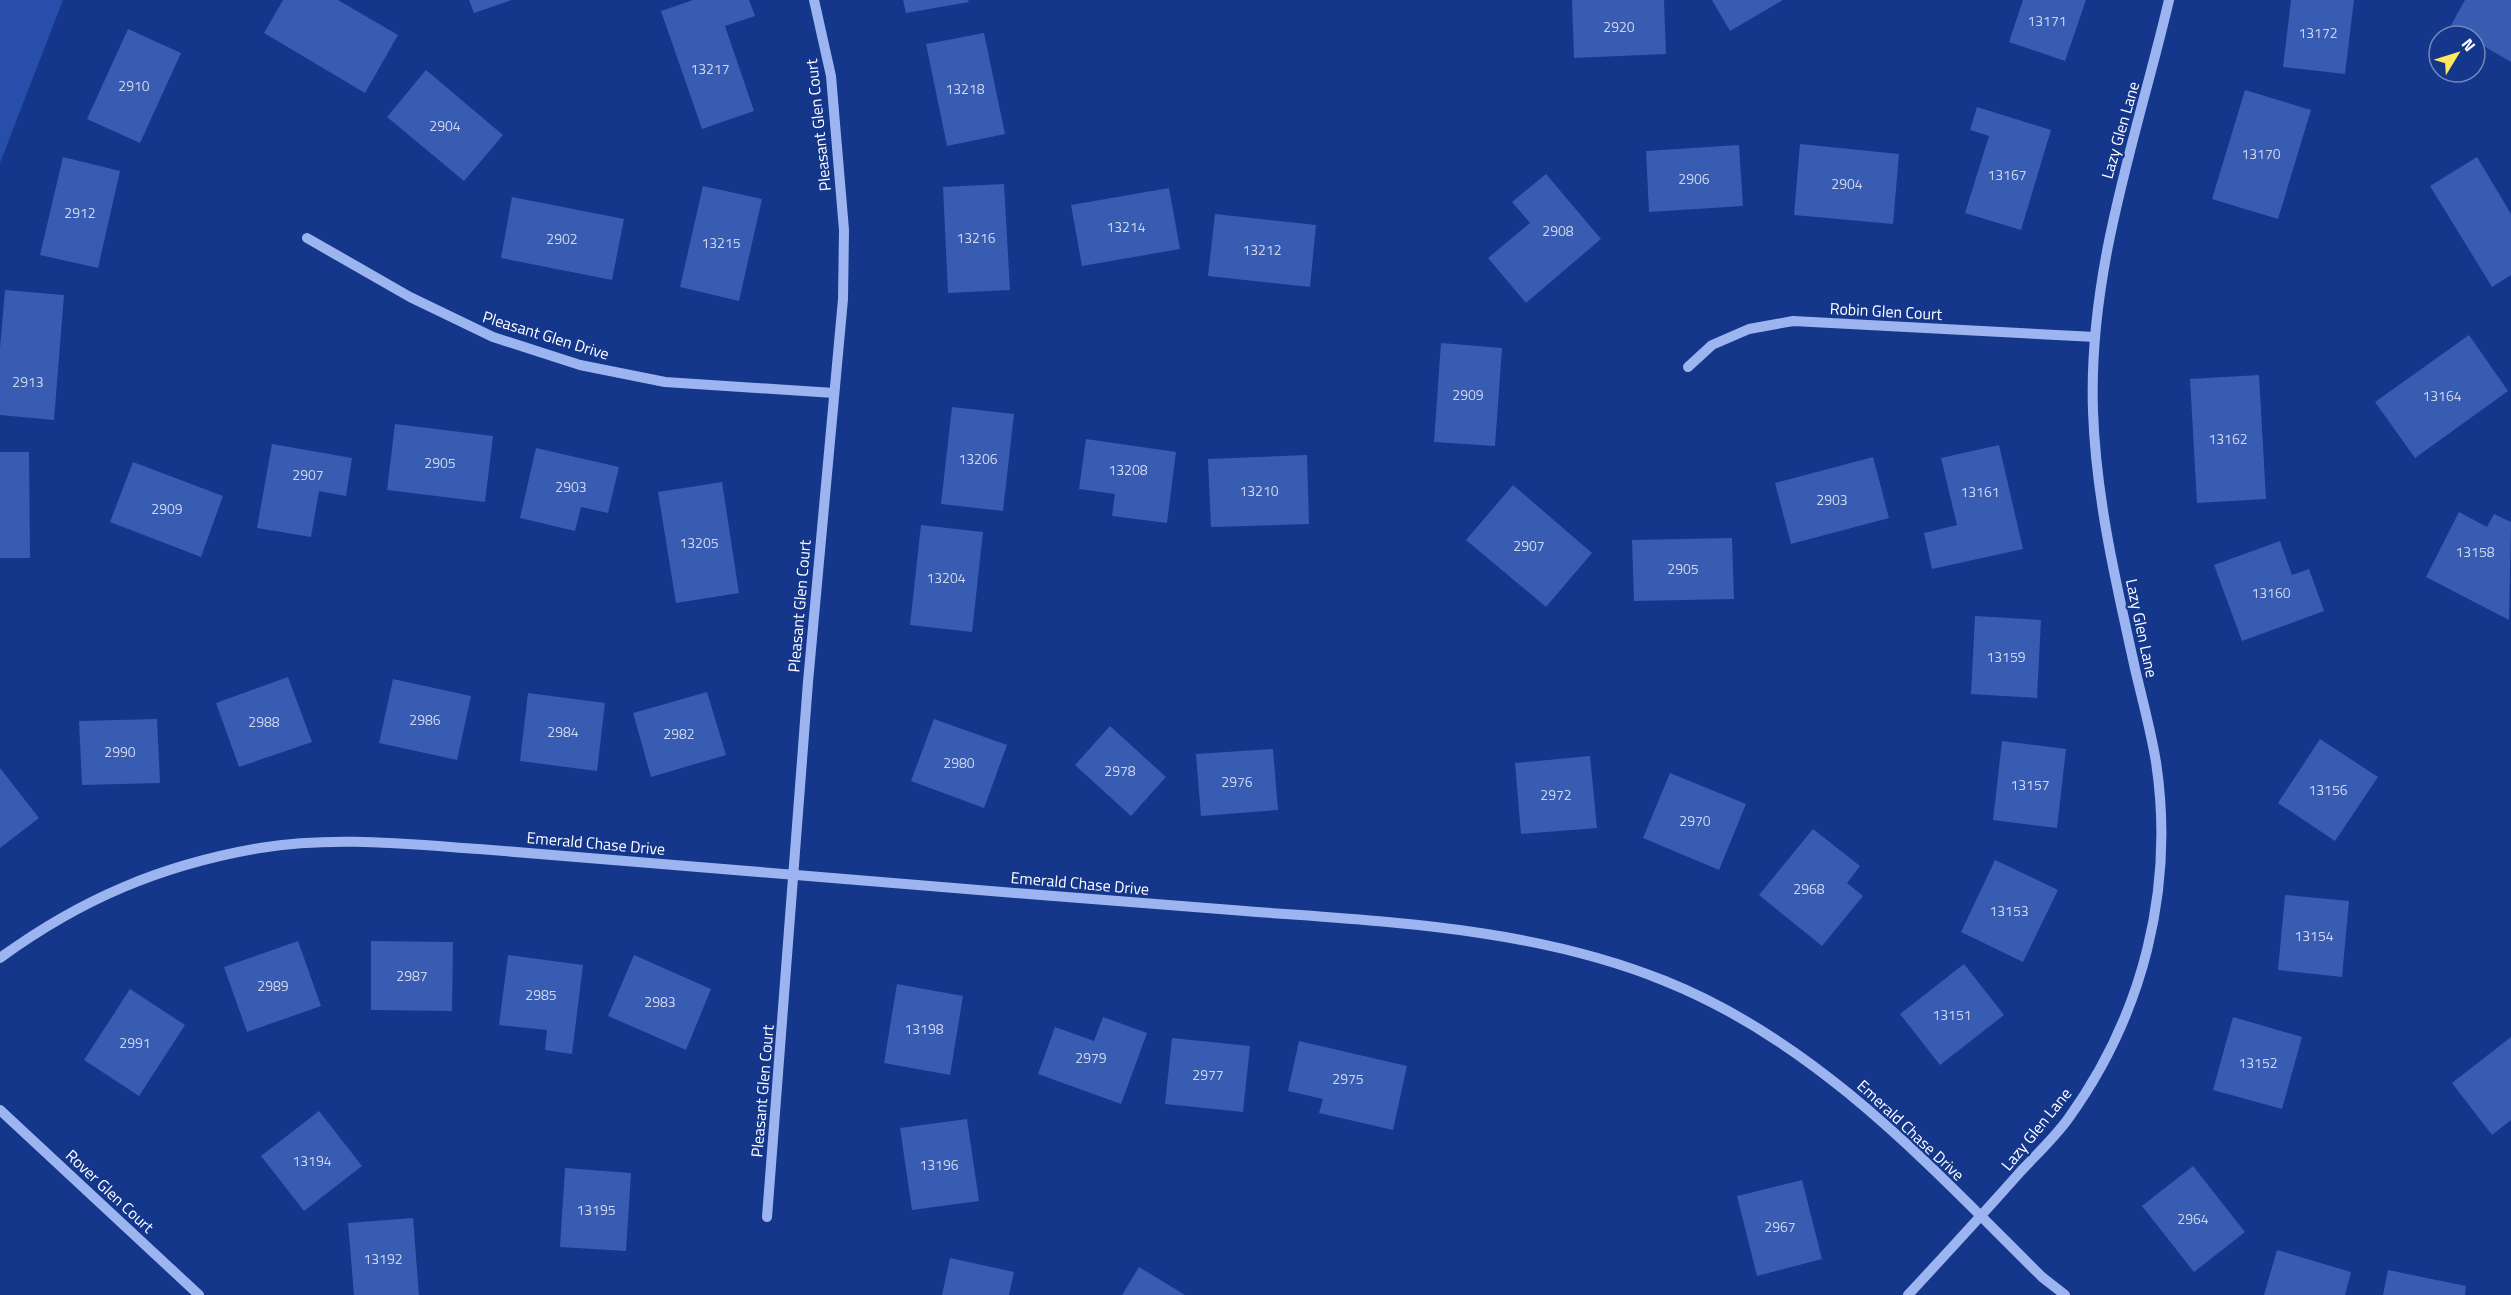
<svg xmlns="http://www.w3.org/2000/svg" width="2511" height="1295" font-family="'Titillium Web',sans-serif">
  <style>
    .green { fill: #264eaa }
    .building { fill: #385cb2 }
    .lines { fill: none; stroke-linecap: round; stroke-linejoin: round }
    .minor { stroke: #9cb5f0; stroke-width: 10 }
    .labels { text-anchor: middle; stroke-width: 4.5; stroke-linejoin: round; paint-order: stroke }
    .number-label { font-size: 14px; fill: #cdd6ec }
    .street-label { font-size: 16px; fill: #fff; stroke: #14368b }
  </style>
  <rect width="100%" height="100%" fill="#14368b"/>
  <polygon class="green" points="0,0 63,0 0,163"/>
  <g class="building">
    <polygon points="283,0 338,0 398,35 365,93 264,33"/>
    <polygon points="469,0 512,0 474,13"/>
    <polygon points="693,0 749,0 755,16 725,26 754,111 702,129 661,11"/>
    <polygon points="903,0 968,0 969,2 906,13"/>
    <polygon points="1572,0 1664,0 1666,54 1574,58"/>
    <polygon points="1712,0 1783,0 1730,31"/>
    <polygon points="2023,0 2086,0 2065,61 2009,42"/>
    <polygon points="2291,0 2354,0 2345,74 2283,67"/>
    <polygon points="2465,0 2511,0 2511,62 2475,41 2475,36 2466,36 2450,27"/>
    <polygon points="128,29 181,53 140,143 87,119"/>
    <polygon points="984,33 1005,134 947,146 926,44"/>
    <polygon points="426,70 503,135 464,181 387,117"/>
    <polygon points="2245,90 2311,110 2278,219 2212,199"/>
    <polygon points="1977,107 2051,130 2021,230 1965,213 1989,136 1970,130"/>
    <polygon points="1800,144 1899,154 1893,224 1794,215"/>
    <polygon points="1739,145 1743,206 1649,212 1646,151"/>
    <polygon points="63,157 120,171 98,268 40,255"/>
    <polygon points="2477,157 2511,214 2511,275 2492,287 2430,186"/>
    <polygon points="1546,174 1601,239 1526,303 1488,258 1530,223 1512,202"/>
    <polygon points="1004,184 1010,290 948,293 943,187"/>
    <polygon points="703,186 762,199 739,301 680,287"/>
    <polygon points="1169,188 1180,249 1082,266 1071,205"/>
    <polygon points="512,197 624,219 612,280 501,258"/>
    <polygon points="1215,214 1316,225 1310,287 1208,276"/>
    <polygon points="5,290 64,295 54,420 0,415 0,348"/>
    <polygon points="2469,335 2508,391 2415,458 2375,402"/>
    <polygon points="1441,343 1502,348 1495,446 1434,442"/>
    <polygon points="2259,375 2266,499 2197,503 2190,379"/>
    <polygon points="952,407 1014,414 1003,511 941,504"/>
    <polygon points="395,424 493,436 485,502 387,490"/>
    <polygon points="1086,439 1176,452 1167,523 1112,516 1115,494 1079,489"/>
    <polygon points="272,444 352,458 346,496 319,491 311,537 257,528"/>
    <polygon points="1999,445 2023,549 1932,569 1924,533 1957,525 1941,458"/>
    <polygon points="536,448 619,467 608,513 581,507 575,531 520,518"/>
    <polygon points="0,452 29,452 30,558 0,558"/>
    <polygon points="1307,455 1309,524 1211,527 1208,459"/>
    <polygon points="1873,457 1889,518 1791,544 1775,483"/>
    <polygon points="133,462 223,496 201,557 110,522"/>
    <polygon points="722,482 739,593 676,603 658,492"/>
    <polygon points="1513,485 1592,553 1546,607 1466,540"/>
    <polygon points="2459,512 2487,527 2494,514 2511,522 2509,620 2426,577"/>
    <polygon points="921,525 983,532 972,632 910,625"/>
    <polygon points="1732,538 1734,599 1634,601 1632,540"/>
    <polygon points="2280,541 2292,575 2309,569 2324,611 2242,641 2214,565"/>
    <polygon points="1975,616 2041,620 2037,698 1971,694"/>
    <polygon points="288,677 312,742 239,767 216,703"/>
    <polygon points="393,679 471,696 457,760 379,743"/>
    <polygon points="707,692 726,755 651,777 633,713"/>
    <polygon points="528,693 605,703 597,771 520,761"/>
    <polygon points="157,719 160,783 82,785 79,721"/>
    <polygon points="934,719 1007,745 984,808 911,781"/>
    <polygon points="1110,726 1166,777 1131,816 1075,765"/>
    <polygon points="2320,739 2378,777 2335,841 2278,803"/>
    <polygon points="2002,741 2066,749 2057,828 1993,820"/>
    <polygon points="1273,749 1278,810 1201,816 1196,754"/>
    <polygon points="1590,756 1597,828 1521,834 1515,763"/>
    <polygon points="0,768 39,818 0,848"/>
    <polygon points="1670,773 1746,804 1719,870 1643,838"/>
    <polygon points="1813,829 1860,866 1847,883 1863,896 1822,946 1759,895"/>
    <polygon points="1995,860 2058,890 2023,962 1961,932"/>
    <polygon points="2285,895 2349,901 2342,977 2278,970"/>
    <polygon points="298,941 321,1006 247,1032 224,967"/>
    <polygon points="371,941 453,942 452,1011 371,1010"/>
    <polygon points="508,955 583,965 572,1054 545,1050 547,1030 499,1025"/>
    <polygon points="634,955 711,989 686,1050 608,1016"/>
    <polygon points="1964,964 2004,1015 1940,1065 1900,1014"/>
    <polygon points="897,984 963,996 950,1075 884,1063"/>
    <polygon points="130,989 185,1025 139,1096 84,1060"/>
    <polygon points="1103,1017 1147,1033 1121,1104 1038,1074 1055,1027 1094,1041"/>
    <polygon points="2233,1017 2302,1037 2282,1109 2213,1090"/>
    <polygon points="2511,1037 2511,1120 2492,1135 2452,1083"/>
    <polygon points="1172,1038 1250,1046 1243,1112 1165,1104"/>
    <polygon points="1299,1041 1407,1066 1393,1130 1319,1113 1323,1099 1288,1091"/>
    <polygon points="319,1111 362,1166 304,1211 261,1156"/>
    <polygon points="967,1119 979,1201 912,1210 900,1128"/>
    <polygon points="2193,1166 2245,1232 2194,1272 2142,1206"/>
    <polygon points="565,1168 631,1173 626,1251 560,1247"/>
    <polygon points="1802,1180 1822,1259 1757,1276 1737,1196"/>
    <polygon points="413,1218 419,1295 354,1295 348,1223"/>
    <polygon points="2277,1250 2351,1272 2345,1295 2264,1295"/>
    <polygon points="950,1258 1014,1272 1009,1295 942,1295"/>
    <polygon points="1139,1267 1185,1295 1122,1295"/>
    <polygon points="2388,1270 2466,1286 2465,1295 2383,1295"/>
  </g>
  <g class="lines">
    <g class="minor">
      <polyline points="307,238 410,297 493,337 580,365 665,382 834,393"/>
      <polyline points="1688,367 1712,345 1749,329 1793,321 2095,337"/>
      <path d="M 0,958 C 81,899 161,865 260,848 C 333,836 406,844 479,849 C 585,857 690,867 796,875 C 946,888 1095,899 1245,911 C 1386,922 1532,927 1665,981 C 1817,1042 1928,1164 2042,1277 L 2065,1295"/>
      <polyline points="0,1110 199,1295"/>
      <polyline points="767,1217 808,682 843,299 844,230 831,76 814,0"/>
      <path d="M 1908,1295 C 1946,1254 1984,1213 2021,1171 C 2037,1154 2054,1138 2068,1119 C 2143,1015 2175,889 2156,762 C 2151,732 2143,702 2136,673 C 2117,587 2096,500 2093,411 C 2088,269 2137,136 2169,0"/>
    </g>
  </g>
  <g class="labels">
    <g class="number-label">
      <text x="2047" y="26">13171</text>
      <text x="1619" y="32">2920</text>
      <text x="2318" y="38">13172</text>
      <text x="710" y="74">13217</text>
      <text x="134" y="91">2910</text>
      <text x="965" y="94">13218</text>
      <text x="445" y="131">2904</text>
      <text x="2261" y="159">13170</text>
      <text x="2007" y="180">13167</text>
      <text x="1694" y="184">2906</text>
      <text x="1847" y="189">2904</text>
      <text x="80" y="218">2912</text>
      <text x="1126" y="232">13214</text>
      <text x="1558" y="236">2908</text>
      <text x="976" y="243">13216</text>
      <text x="562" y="244">2902</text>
      <text x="721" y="248">13215</text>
      <text x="1262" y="255">13212</text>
      <text x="28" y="387">2913</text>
      <text x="1468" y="400">2909</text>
      <text x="2442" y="401">13164</text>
      <text x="2228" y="444">13162</text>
      <text x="978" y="464">13206</text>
      <text x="440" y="468">2905</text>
      <text x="1128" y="475">13208</text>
      <text x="308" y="480">2907</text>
      <text x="571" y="492">2903</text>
      <text x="1259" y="496">13210</text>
      <text x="1980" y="497">13161</text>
      <text x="1832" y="505">2903</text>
      <text x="167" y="514">2909</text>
      <text x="699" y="548">13205</text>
      <text x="1529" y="551">2907</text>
      <text x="2475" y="557">13158</text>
      <text x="1683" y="574">2905</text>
      <text x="946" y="583">13204</text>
      <text x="2271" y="598">13160</text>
      <text x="2006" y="662">13159</text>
      <text x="425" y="725">2986</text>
      <text x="264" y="727">2988</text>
      <text x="563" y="737">2984</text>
      <text x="679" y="739">2982</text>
      <text x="120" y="757">2990</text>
      <text x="959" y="768">2980</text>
      <text x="1120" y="776">2978</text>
      <text x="1237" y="787">2976</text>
      <text x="2030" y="790">13157</text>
      <text x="2328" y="795">13156</text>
      <text x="1556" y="800">2972</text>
      <text x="1695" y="826">2970</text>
      <text x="1809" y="894">2968</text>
      <text x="2009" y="916">13153</text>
      <text x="2314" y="941">13154</text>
      <text x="412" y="981">2987</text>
      <text x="273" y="991">2989</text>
      <text x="541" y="1000">2985</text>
      <text x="660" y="1007">2983</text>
      <text x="1952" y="1020">13151</text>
      <text x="924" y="1034">13198</text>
      <text x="135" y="1048">2991</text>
      <text x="1091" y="1063">2979</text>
      <text x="2258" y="1068">13152</text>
      <text x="1208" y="1080">2977</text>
      <text x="1348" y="1084">2975</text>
      <text x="312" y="1166">13194</text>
      <text x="939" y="1170">13196</text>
      <text x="596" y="1215">13195</text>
      <text x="2193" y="1224">2964</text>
      <text x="1780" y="1232">2967</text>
      <text x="383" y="1264">13192</text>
    </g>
    <g class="street-label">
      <text transform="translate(818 125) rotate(-96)" y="6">Pleasant Glen Court</text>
      <text transform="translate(2120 130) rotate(-74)" y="6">Lazy Glen Lane</text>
      <text transform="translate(1886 311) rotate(3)" y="6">Robin Glen Court</text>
      <text transform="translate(546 335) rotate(17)" y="6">Pleasant Glen Drive</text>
      <text transform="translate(799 606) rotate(-85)" y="6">Pleasant Glen Court</text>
      <text transform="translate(2142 628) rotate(78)" y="6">Lazy Glen Lane</text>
      <text transform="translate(596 843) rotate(5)" y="6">Emerald Chase Drive</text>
      <text transform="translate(1080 883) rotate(5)" y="6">Emerald Chase Drive</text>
      <text transform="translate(762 1091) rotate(-85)" y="6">Pleasant Glen Court</text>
      <text transform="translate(2036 1129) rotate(-51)" y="6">Lazy Glen Lane</text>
      <text transform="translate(1911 1130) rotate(43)" y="6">Emerald Chase Drive</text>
      <text transform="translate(110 1191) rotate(43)" y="6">Rover Glen Court</text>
    </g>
  </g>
  <g transform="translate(2457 54) rotate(52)"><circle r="28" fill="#14368b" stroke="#7286b9" stroke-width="1.5"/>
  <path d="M0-4.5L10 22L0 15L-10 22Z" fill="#ffe85b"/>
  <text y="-9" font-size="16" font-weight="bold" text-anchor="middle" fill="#ffffff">N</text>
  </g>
</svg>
